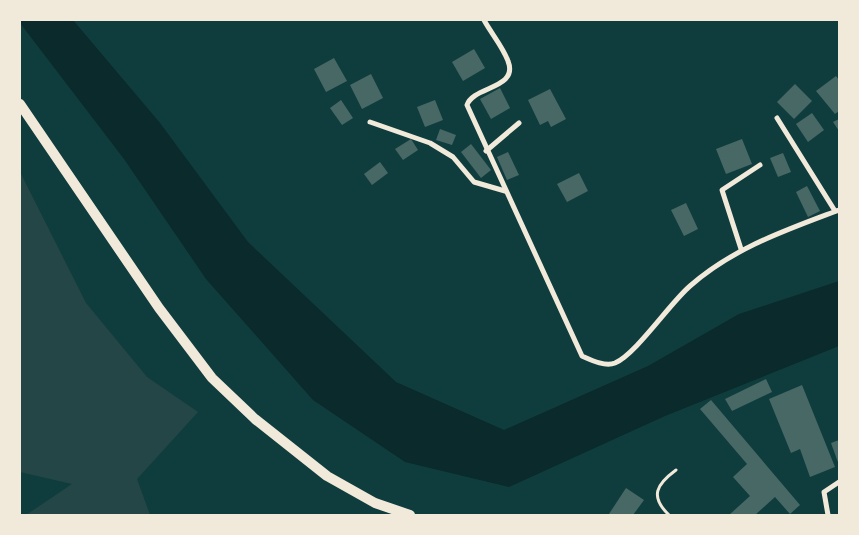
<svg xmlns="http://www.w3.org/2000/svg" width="859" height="535" font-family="'Open Sans',sans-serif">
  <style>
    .green { fill: #244646 }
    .water { fill: #0a2a2b }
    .building { fill: #486865 }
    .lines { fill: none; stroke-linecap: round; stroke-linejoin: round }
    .service { stroke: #f1e9da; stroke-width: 3 }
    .minor { stroke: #f1e9da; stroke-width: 5 }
    .primary { stroke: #f1e9da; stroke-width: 10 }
  </style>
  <rect width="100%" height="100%" fill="#0f3d3e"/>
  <polygon class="green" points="20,172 86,303 147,377 198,412 137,479 150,515 26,515 72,484 20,472"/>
  <polygon class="water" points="20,20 73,20 160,123 248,242 396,382 504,430 648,366 739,314 839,281 839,346 665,416 509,487 405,462 313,400 206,279 124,159 20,23"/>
  <g class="building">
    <polygon points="474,49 485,68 463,81 452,62"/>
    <polygon points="334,58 347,81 326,92 314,69"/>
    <polygon points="371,74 383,98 362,109 350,85"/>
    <polygon points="836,76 839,80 839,111 835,114 816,91"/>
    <polygon points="795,84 812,101 794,119 777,102"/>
    <polygon points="500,88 510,108 491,119 480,99"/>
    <polygon points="550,89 566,119 551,127 548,121 540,125 528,100"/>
    <polygon points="341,100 353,118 342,125 330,108"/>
    <polygon points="435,100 443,120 425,127 417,107"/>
    <polygon points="812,113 824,130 808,142 796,124"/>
    <polygon points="839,119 839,131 833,122"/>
    <polygon points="440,129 456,135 452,145 436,140"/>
    <polygon points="411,139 418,150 403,160 395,149"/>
    <polygon points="742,139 752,164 726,174 716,149"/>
    <polygon points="471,144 491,170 481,178 461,152"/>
    <polygon points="508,152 519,175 507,180 497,157"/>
    <polygon points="783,153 791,172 778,177 770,158"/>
    <polygon points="380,162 388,173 372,185 364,174"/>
    <polygon points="579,173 588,191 567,202 557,184"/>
    <polygon points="807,186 820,211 808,217 796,192"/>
    <polygon points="686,203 698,229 684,236 671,210"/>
    <polygon points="766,379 772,392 732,411 725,399"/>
    <polygon points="802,385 835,467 810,477 800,449 791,453 769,399"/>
    <polygon points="711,400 800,505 790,514 775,497 755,515 729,515 750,496 733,477 747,464 700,409"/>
    <polygon points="839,440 839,465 831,443"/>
    <polygon points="626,488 644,500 633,515 610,515 609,514"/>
  </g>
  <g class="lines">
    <path class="service" d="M 669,515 C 649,496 657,484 676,470"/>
    <g class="minor">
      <path d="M 484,20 C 491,33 503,47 508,61 C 519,89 473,86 467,105 L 582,356 C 591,360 605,367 615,363 C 636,354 670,303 690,286 C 733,248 786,230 839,210"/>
      <polyline points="777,118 835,211"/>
      <polyline points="370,122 430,143 453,157 474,182 505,191"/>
      <polyline points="486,151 519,123"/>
      <polyline points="741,249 722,190 760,165"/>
      <polyline points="828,515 824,492 839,482"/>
    </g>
    <polyline class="primary" points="20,104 159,308 212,378 255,419 327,476 375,503 410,515"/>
  </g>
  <rect width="859" height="535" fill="none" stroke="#f1e9da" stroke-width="42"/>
</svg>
